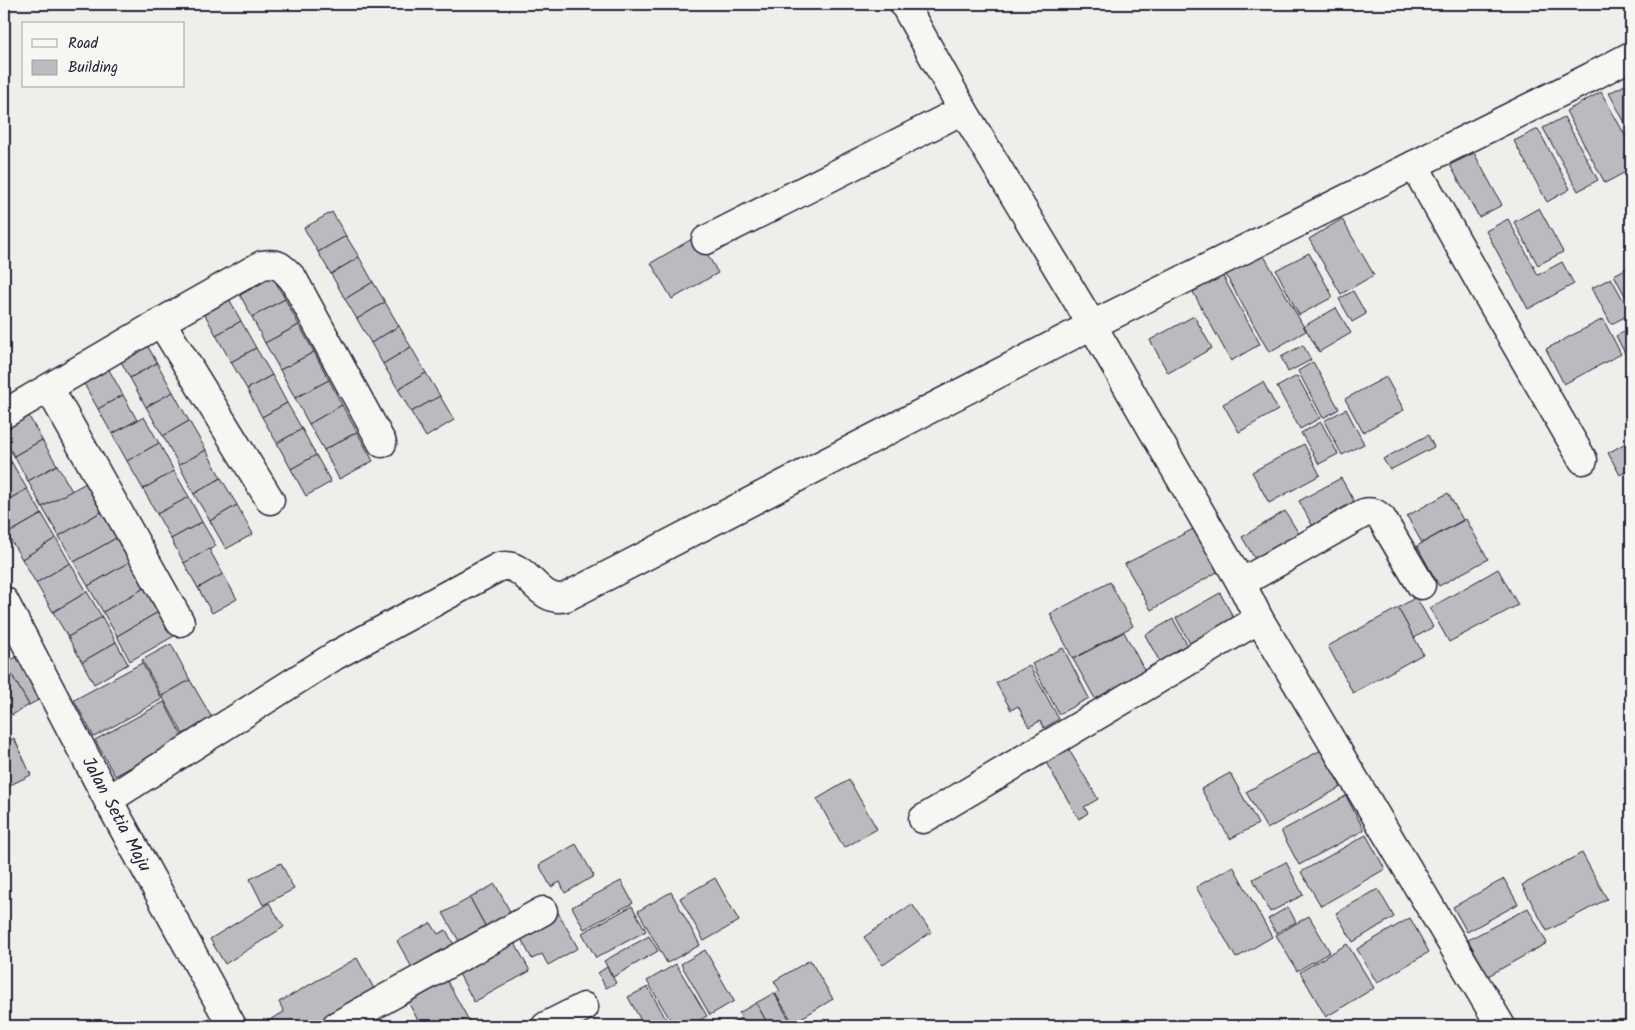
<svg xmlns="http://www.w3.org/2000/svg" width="1635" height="1030" font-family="Kalam,sans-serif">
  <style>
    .building { fill: #bbbbbf; stroke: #22223b }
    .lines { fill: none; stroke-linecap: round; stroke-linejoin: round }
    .minor-casing { stroke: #22223b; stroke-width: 31 }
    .minor { stroke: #f6f6f2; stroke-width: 28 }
    .labels { text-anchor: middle; stroke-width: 4; stroke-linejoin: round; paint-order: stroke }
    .street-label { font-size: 18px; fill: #22223b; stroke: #f6f6f2 }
  </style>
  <rect width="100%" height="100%" fill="#eeeeeb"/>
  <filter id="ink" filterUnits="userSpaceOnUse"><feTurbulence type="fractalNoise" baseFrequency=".02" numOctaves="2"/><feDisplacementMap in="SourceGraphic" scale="10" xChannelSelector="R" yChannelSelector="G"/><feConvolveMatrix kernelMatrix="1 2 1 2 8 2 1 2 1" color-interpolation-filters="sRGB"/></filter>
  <g filter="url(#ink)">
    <g class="building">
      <polygon points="1622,4 1631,4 1631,21"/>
      <polygon points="1631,82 1631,134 1609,93"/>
      <polygon points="1601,92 1631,146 1631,169 1605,183 1566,111"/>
      <polygon points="1564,117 1598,180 1578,191 1543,128"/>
      <polygon points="1538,129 1570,189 1547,202 1514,141"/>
      <polygon points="1474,153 1502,205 1479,217 1450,165"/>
      <polygon points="1539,208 1563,252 1538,265 1514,222"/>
      <polygon points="332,212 346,236 318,252 304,228"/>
      <polygon points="1342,219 1374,275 1341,294 1309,239"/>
      <polygon points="1508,219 1538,275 1562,262 1574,284 1528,309 1486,231"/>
      <polygon points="346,236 359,257 331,274 318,252"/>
      <polygon points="697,236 718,273 672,299 651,263"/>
      <polygon points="1309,253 1333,297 1299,315 1276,270"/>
      <polygon points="1263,254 1306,331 1269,352 1226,275"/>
      <polygon points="359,257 373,282 345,299 331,274"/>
      <polygon points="1631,266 1631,307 1614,275"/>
      <polygon points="1222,275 1260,344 1231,361 1193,292"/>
      <polygon points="273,277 285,299 252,317 240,295"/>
      <polygon points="1611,278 1631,314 1611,324 1592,288"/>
      <polygon points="373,282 385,302 357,319 345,299"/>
      <polygon points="1353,291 1366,314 1352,322 1339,299"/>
      <polygon points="228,297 241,321 216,335 203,311"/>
      <polygon points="285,299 299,325 265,343 252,317"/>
      <polygon points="385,302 399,326 371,343 357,319"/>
      <polygon points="1336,308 1351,333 1319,352 1304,326"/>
      <polygon points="1194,316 1212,348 1168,373 1150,340"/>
      <polygon points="1603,319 1621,354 1564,384 1546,349"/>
      <polygon points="241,321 256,348 231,362 216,335"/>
      <polygon points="299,325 314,352 280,370 265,343"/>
      <polygon points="399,326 411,347 383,364 371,343"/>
      <polygon points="1631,328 1631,360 1629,361 1616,336"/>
      <polygon points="146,343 157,363 130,378 119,358"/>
      <polygon points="1303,345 1311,360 1288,372 1281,357"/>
      <polygon points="411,347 426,373 398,389 383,364"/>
      <polygon points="256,348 272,375 247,389 231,362"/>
      <polygon points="314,352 329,380 295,398 280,370"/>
      <polygon points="1313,362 1339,409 1323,418 1298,371"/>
      <polygon points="157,363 173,392 146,407 130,378"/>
      <polygon points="108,368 123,395 98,409 83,382"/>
      <polygon points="426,373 440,396 411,412 398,389"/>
      <polygon points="272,375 287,403 262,417 247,389"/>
      <polygon points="1297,376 1320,418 1300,429 1277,387"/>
      <polygon points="1386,377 1404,410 1363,432 1345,399"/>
      <polygon points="329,380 342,405 309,424 295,398"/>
      <polygon points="1263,382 1278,410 1239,432 1223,404"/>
      <polygon points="173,392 189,421 163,436 146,407"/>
      <polygon points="123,395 137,420 112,434 98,409"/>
      <polygon points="440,396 454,420 426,437 411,412"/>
      <polygon points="287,403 302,429 277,443 262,417"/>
      <polygon points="342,405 357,432 324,450 309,424"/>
      <polygon points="1346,409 1364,444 1342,455 1324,421"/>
      <polygon points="26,411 42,440 14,456 4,439 4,424"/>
      <polygon points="144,417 159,443 127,461 112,434"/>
      <polygon points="189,421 206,450 179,465 163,436"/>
      <polygon points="1321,422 1338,454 1319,464 1301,433"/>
      <polygon points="302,429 316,455 291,469 277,443"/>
      <polygon points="357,432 373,461 339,479 324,450"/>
      <polygon points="1428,435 1434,447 1390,470 1383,459"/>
      <polygon points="42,440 57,465 28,481 14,456"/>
      <polygon points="1631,440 1631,468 1620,475 1608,453"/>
      <polygon points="159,443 174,471 143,489 127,461"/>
      <polygon points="1304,444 1320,475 1269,503 1252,472"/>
      <polygon points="4,448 12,463 4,468"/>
      <polygon points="206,450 221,478 194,494 179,465"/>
      <polygon points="316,455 331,482 306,496 291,469"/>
      <polygon points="12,463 27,489 4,502 4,468"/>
      <polygon points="57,465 72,491 42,507 28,481"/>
      <polygon points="174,471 189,497 157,514 143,489"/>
      <polygon points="221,478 237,505 210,521 194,494"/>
      <polygon points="1341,478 1358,508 1316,532 1299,501"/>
      <polygon points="86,483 103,511 59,536 42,507"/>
      <polygon points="27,489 42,514 7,534 4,528 4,502"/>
      <polygon points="1448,493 1463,520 1422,543 1407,516"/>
      <polygon points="189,497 202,522 171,539 157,514"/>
      <polygon points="237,505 253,534 226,549 210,521"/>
      <polygon points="103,511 118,537 74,562 59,536"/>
      <polygon points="1285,511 1304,542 1259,566 1242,537"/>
      <polygon points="42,514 56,538 22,559 7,534"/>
      <polygon points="1466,519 1488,559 1439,586 1417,546"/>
      <polygon points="202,522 216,546 184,563 171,539"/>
      <polygon points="1201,525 1226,567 1151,610 1125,564"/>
      <polygon points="118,537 131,561 88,586 74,562"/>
      <polygon points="56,538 70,563 36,583 22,559"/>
      <polygon points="209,549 223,574 198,588 184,563"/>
      <polygon points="131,561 146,587 103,612 88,586"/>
      <polygon points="70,563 87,592 53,612 36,583"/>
      <polygon points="1498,569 1518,605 1449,642 1430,608"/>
      <polygon points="223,574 237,599 212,613 198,588"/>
      <polygon points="1110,582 1133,626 1073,659 1050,614"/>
      <polygon points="146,587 160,611 117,636 103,612"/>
      <polygon points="87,592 102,617 68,637 53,612"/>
      <polygon points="1220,593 1236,622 1192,647 1176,618"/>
      <polygon points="1416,597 1433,627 1414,638 1398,608"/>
      <polygon points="1398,608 1423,654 1353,693 1328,646"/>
      <polygon points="160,611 174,636 130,661 117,636"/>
      <polygon points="102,617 116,642 82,662 68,637"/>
      <polygon points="1173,619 1189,648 1161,664 1145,635"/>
      <polygon points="1124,632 1148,677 1098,704 1073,659"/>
      <polygon points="116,642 128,664 94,684 82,662"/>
      <polygon points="171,644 190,680 162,696 142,660"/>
      <polygon points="1063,648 1089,698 1059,714 1032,664"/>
      <polygon points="22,654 46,696 29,705 5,663"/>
      <polygon points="5,663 29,705 12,715 4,699"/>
      <polygon points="142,663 162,699 94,737 74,700"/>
      <polygon points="1029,665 1059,719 1044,728 1040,721 1029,727 1018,706 1011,710 996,683"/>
      <polygon points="190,680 212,718 183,734 162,696"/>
      <polygon points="164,702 183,738 115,776 95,740"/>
      <polygon points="14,738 31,775 4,788 4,744"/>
      <polygon points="1068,748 1098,799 1084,807 1088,813 1079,819 1045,761"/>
      <polygon points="1321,750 1341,787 1267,829 1246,792"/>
      <polygon points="1230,773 1258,824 1230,839 1201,789"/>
      <polygon points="849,780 877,829 844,848 817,799"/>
      <polygon points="1346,796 1364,830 1299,865 1281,831"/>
      <polygon points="1366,835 1385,869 1321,906 1301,872"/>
      <polygon points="576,844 594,876 565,893 560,882 551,887 539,865"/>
      <polygon points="1582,853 1607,899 1547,931 1522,885"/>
      <polygon points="1286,862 1303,895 1270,912 1253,879"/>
      <polygon points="281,863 294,889 263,905 250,879"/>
      <polygon points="1233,866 1272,937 1236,958 1196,887"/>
      <polygon points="715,878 739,921 704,941 680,898"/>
      <polygon points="1504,879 1518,904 1467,932 1453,907"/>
      <polygon points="621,881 633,903 584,929 572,907"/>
      <polygon points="495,884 514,919 489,933 470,898"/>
      <polygon points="1378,889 1394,917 1353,942 1336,913"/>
      <polygon points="671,892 700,945 667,963 638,911"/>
      <polygon points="470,898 489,933 463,948 443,913"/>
      <polygon points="269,903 284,927 225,964 210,939"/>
      <polygon points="912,904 931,932 883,965 864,937"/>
      <polygon points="632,906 646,931 596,958 582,933"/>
      <polygon points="1288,907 1296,922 1276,933 1268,919"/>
      <polygon points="1528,908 1547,943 1488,976 1468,940"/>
      <polygon points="556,909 578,948 548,965 542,954 532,959 517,931"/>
      <polygon points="1309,916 1330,952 1297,971 1276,935"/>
      <polygon points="1410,918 1429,952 1377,983 1357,949"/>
      <polygon points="431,923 438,934 446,930 454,945 446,949 448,952 414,971 397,941"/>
      <polygon points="649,936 658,951 613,977 604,961"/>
      <polygon points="512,938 530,971 474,1002 456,968"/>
      <polygon points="1347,944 1374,988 1326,1017 1300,972"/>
      <polygon points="705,950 734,1001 710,1015 681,964"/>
      <polygon points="357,958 377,994 320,1026 274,1026 271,1019 284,1012 279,1002"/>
      <polygon points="810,960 833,999 793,1023 775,993 780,991 774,981"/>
      <polygon points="676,964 707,1016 689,1026 674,1026 647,981"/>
      <polygon points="607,967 616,983 606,988 598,973"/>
      <polygon points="446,979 472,1026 421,1026 407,1000"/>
      <polygon points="648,987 670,1026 644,1026 628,997"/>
      <polygon points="774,993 793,1026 769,1026 756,1003"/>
      <polygon points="756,1003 769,1026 746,1026 739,1013"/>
      <polygon points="740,1018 745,1026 726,1026"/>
    </g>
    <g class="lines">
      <defs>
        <g id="minor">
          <polyline points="904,4 963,110 1092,325 1241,583 1259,619 1501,1026"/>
          <polyline points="1414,165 1481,284 1583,460"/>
          <polyline points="706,240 963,110"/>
          <polyline points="161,322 270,500"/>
          <polyline points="49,388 180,622"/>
          <path d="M 4,414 L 161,322 L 262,265 C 279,262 282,267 293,279 L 382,443"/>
          <path d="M 1241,583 L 1364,513 C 1372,511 1376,513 1382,519 L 1421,585"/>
          <polyline points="4,601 108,800 232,1026"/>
          <path d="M 108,800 L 336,655 L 499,567 C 527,559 537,605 566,597 L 1092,325 L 1591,77 L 1631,56"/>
          <polyline points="923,819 1259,619"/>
          <polyline points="336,1026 543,911"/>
          <polyline points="546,1026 584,1007"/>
        </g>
      </defs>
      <use href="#minor" class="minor-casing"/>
      <use href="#minor" class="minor"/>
    </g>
  </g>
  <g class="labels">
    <g class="street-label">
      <text transform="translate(117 814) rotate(62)" y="6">Jalan Setia Maju</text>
    </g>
  </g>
  <rect width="1635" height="1030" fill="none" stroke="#f6f6f2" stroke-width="20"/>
  <rect x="10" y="10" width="1615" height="1010" fill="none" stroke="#22223b" stroke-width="2" filter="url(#ink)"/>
  <rect x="22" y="22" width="162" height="65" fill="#f6f6f2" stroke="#a1a1a9"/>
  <rect x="32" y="39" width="25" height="8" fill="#f6f6f2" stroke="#a1a1a9"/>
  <text x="68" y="48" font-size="15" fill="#22223b">Road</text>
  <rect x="32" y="60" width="25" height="15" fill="#bbbbbf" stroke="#a1a1a9"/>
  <text x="68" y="72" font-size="15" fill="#22223b">Building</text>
</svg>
